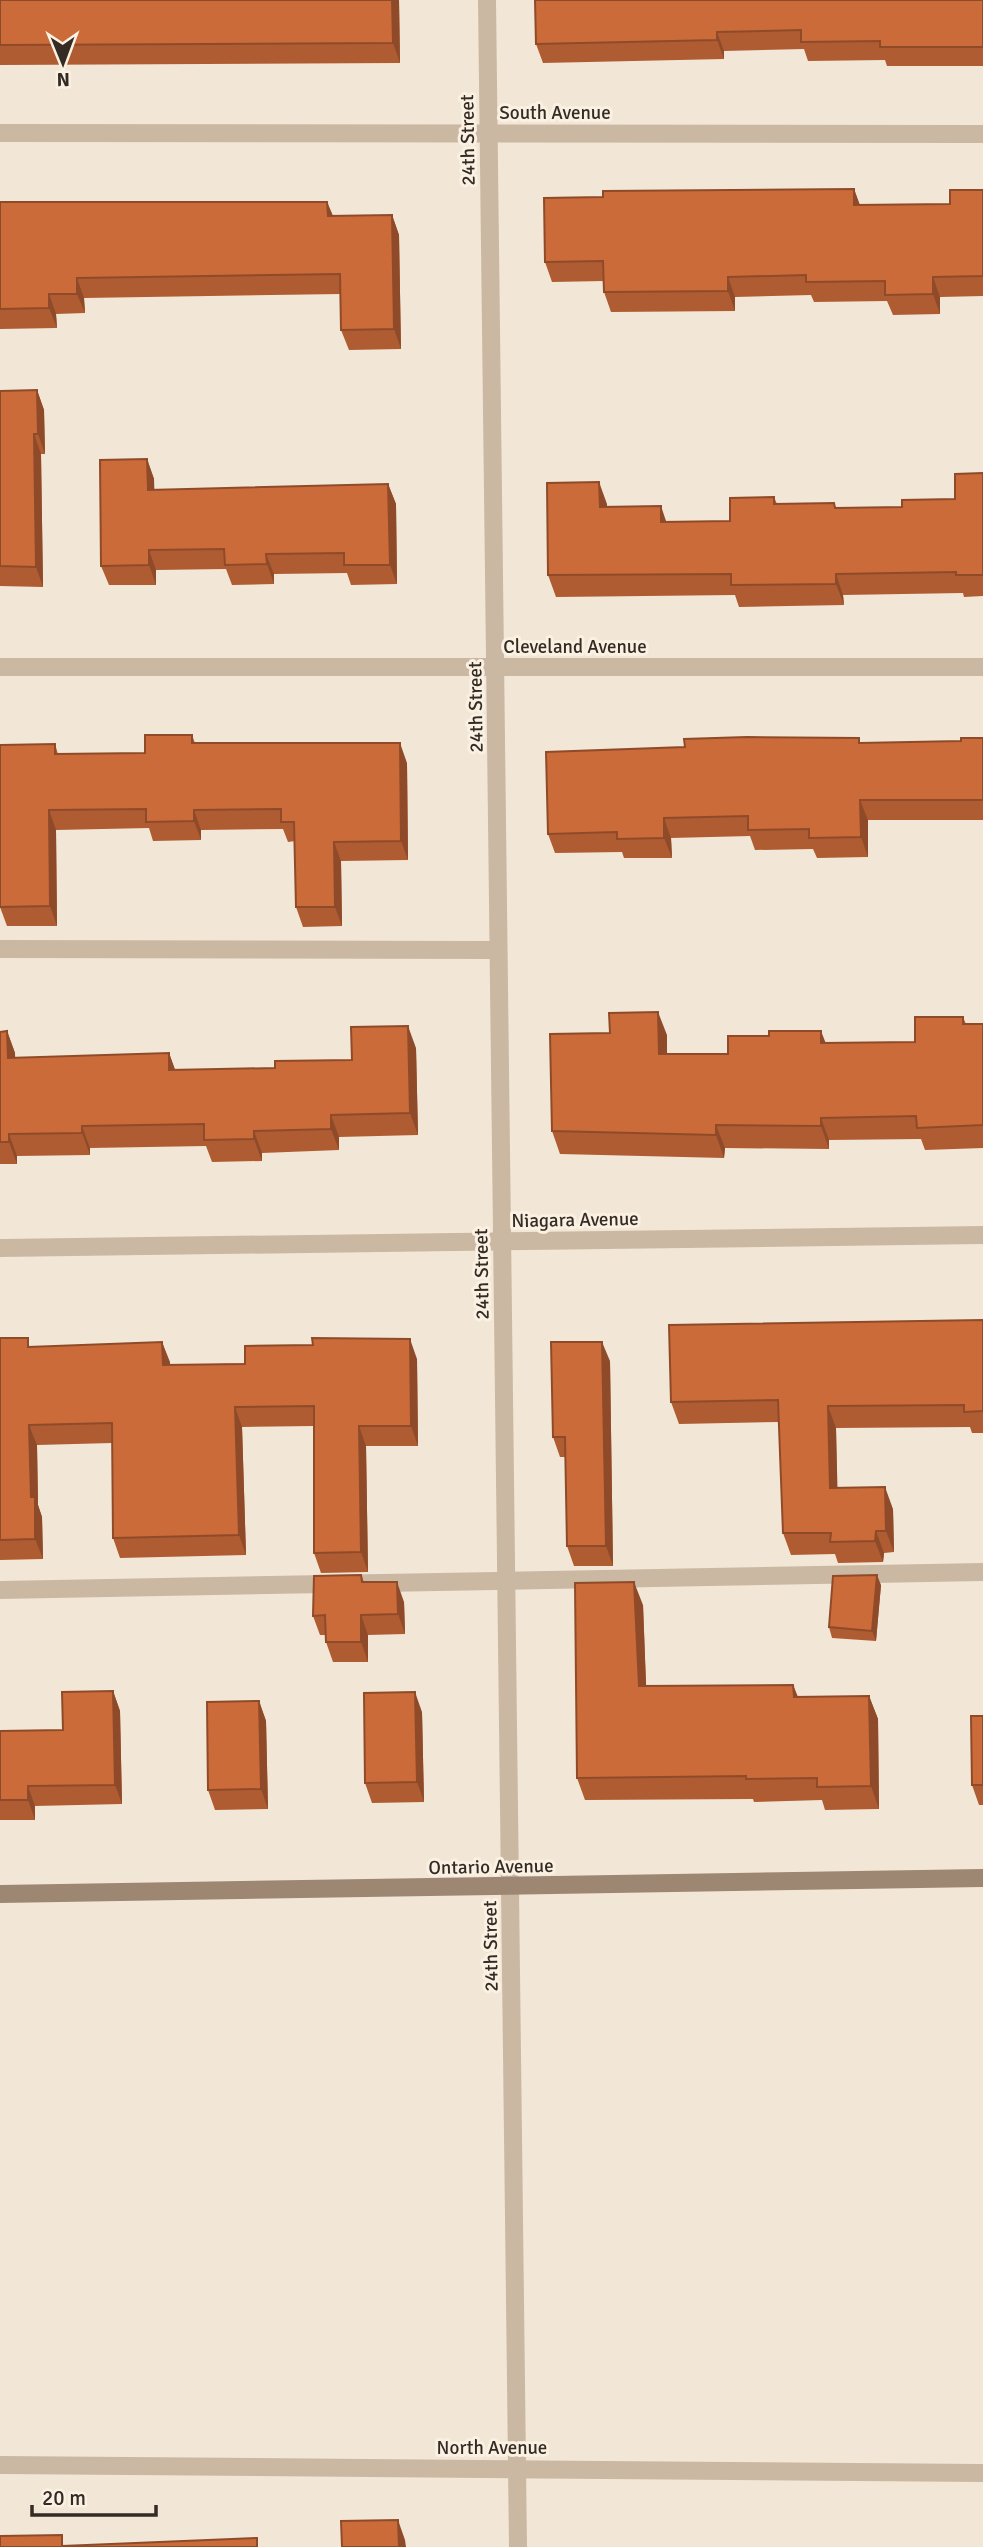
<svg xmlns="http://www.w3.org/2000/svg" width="983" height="2547" font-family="Signika,sans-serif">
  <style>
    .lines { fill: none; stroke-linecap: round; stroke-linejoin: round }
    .lane { stroke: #cab8a2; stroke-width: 18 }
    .street { stroke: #cab8a2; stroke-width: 18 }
    .secondary { stroke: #9d8773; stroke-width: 18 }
    .wall { fill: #af5c32 }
    .shaded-wall { fill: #8f4b29 }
    .building { fill: #cc6b3a; stroke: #8f4b29; stroke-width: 2 }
    .labels { text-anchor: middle; stroke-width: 6; stroke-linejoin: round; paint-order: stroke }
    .street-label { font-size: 19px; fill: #342b25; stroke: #faf1e2 }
  </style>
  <rect width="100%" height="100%" fill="#f2e7d6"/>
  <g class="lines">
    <g class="lane">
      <polyline points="0,949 498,950"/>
      <polyline points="0,1590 983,1572"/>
    </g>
    <g class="street">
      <polyline points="487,0 518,2547"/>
      <polyline points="0,133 983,134"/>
      <polyline points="0,667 983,667"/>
      <polyline points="0,1248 983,1235"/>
      <polyline points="0,2465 983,2473"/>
    </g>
    <polyline class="secondary" points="0,1894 983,1878"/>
  </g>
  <g class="wall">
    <polygon points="0,0 399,0 400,63 0,65"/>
    <polygon points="983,0 983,66 887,66 885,60 808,61 804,49 724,51 724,59 543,63 536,44"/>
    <polygon points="854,189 860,205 950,204 983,190 983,296 940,297 940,314 893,315 887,301 814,302 811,295 735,297 735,311 611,312 604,292 604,281 552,282 545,262 603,197"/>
    <polygon points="0,202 327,202 333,216 392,215 399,235 401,349 349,350 341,330 341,294 84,298 85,313 56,314 57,328 0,329"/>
    <polygon points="37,390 44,410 45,454 41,454 43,587 0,586 0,391"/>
    <polygon points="147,459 154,479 154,490 388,484 396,504 397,584 351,585 347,573 274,574 274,584 232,585 226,569 156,570 156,585 109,585 101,566"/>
    <polygon points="983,473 983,596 964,597 963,593 843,595 844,605 739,607 735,595 556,597 548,575 607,504 607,507 666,522 730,521 774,497 777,504 834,503 836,508 902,507 955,499"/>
    <polygon points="192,735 195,743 407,763 408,860 341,861 342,926 303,927 296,907 295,841 288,842 283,829 201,830 201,840 153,841 149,828 56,830 57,926 7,926 0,907 55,744 58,754 145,753"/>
    <polygon points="983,738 983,820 868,820 868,857 817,858 813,849 755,850 750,836 671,838 672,858 624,858 622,852 555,853 548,834 861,743 961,741"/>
    <polygon points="963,1017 966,1024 983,1024 983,1148 925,1150 921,1139 829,1140 829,1149 725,1148 724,1158 560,1154 552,1131 667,1035 667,1054 728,1054 826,1043 915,1042"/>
    <polygon points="7,1031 15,1053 15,1058 169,1053 175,1070 275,1068 352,1060 416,1048 418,1135 339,1137 339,1150 262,1153 262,1161 212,1162 206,1146 90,1148 90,1155 17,1156 17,1164 0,1164 0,1032"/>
    <polygon points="983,1320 983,1433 972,1433 970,1427 836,1428 837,1488 893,1509 894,1552 884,1553 883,1562 838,1563 835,1554 791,1555 783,1533 779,1422 679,1424 671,1402"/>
    <polygon points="0,1338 31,1347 162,1342 170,1365 417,1359 418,1446 366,1446 368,1572 321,1573 314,1553 314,1426 242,1427 246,1555 120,1558 113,1538 112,1443 37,1445 38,1505 42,1517 43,1559 0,1560"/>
    <polygon points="610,1361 613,1566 574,1566 567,1546 566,1457 560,1457 553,1437"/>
    <polygon points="361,1575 364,1582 404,1602 405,1634 368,1635 368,1662 333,1662 326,1642 326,1635 320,1635 313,1616"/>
    <polygon points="881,1585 876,1641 832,1638 829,1627"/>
    <polygon points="643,1605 646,1686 793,1685 798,1697 869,1696 878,1719 879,1809 825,1810 822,1800 754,1802 753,1799 585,1800 577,1778"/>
    <polygon points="113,1691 120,1711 122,1804 35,1806 35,1820 0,1820 0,1731 63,1730"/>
    <polygon points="259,1701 266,1721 268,1809 215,1810 208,1790"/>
    <polygon points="422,1712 424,1802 372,1803 365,1783"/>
    <polygon points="983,1716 983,1805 979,1805 972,1785"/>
  </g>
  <g class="shaded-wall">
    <polygon points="392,0 399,0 400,63 393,43"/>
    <polygon points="717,32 724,51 724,59 717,40"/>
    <polygon points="854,189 861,209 854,205"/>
    <polygon points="327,202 335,221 328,216"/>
    <polygon points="392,215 399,235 401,349 394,329"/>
    <polygon points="728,277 735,297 735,311 728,291"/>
    <polygon points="933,277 940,297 940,314 933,294"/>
    <polygon points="77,278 84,298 85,313 77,294"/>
    <polygon points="49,294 56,314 57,328 49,308"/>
    <polygon points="37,390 44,410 45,454 38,434"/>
    <polygon points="34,434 41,454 43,587 36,567"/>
    <polygon points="147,459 154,479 155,510 148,490"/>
    <polygon points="599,482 607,504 607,528 600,507"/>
    <polygon points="388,484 396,504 397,584 390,565"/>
    <polygon points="661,506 668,527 661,522"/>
    <polygon points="149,550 156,570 156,585 149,565"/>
    <polygon points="266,554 274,574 274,584 267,564"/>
    <polygon points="836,574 843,595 844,605 836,584"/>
    <polygon points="400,743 407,763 408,860 401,841"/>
    <polygon points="860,800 868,820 868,857 861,837"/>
    <polygon points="49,810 56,830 57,926 50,906"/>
    <polygon points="194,810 201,830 201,840 194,821"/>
    <polygon points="664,818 671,838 672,858 664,838"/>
    <polygon points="334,842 341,861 342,926 335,907"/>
    <polygon points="658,1012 667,1035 667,1076 659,1054"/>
    <polygon points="408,1026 416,1048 418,1135 410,1113"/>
    <polygon points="7,1031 15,1053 16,1080 8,1058"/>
    <polygon points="821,1031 830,1054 821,1043"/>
    <polygon points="169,1053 177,1075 169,1070"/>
    <polygon points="331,1115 339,1137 339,1150 331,1129"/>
    <polygon points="821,1118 829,1140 829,1149 821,1126"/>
    <polygon points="716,1125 725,1148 724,1158 716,1135"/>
    <polygon points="82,1126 90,1148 90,1155 82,1133"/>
    <polygon points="254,1131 262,1153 262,1161 254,1139"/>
    <polygon points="9,1134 17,1156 17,1164 9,1142"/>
    <polygon points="410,1339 417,1359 418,1446 411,1426"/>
    <polygon points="162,1342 170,1362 170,1385 163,1365"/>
    <polygon points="602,1342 610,1361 613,1566 606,1546"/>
    <polygon points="828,1406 836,1428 838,1510 830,1488"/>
    <polygon points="235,1407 242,1427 246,1555 239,1535"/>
    <polygon points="29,1425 37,1445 38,1505 42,1517 43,1559 35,1539 31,1497"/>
    <polygon points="359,1426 366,1446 368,1572 361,1552"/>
    <polygon points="885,1487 893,1509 894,1552 886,1531"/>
    <polygon points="876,1531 884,1553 883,1562 875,1541"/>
    <polygon points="877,1575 881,1585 876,1641 872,1631"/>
    <polygon points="397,1582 404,1602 405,1634 398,1614"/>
    <polygon points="634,1582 643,1605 647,1709 639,1686"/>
    <polygon points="361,1615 368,1635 368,1662 361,1642"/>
    <polygon points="793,1685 802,1708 794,1697"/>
    <polygon points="113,1691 120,1711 122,1804 115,1785"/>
    <polygon points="415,1692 422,1712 424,1802 417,1782"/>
    <polygon points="869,1696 878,1719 879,1809 871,1786"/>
    <polygon points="259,1701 266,1721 268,1809 261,1789"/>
    <polygon points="28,1786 35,1806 35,1820 28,1800"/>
    <polygon points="398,2520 405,2540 406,2547 399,2547"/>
  </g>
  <g class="building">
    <polygon points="0,0 392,0 393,43 0,45"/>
    <polygon points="535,0 983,0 983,47 880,47 880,41 801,42 801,30 717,32 717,40 536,44"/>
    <polygon points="854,189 854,205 950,204 950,190 983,190 983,276 933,277 933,294 885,295 885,281 806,282 806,275 728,277 728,291 604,292 603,261 545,262 544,198 603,197 603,191"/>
    <polygon points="0,202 327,202 328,216 392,215 394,329 341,330 340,274 77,278 77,294 49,294 49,308 0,309"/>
    <polygon points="37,390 38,434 34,434 36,567 0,566 0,391"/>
    <polygon points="147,459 148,490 388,484 390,565 344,565 344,553 266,554 267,564 225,565 224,549 149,550 149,565 101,566 100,460"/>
    <polygon points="983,473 983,575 956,575 956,572 836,574 836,584 731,585 731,574 548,575 547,483 599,482 600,507 661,506 661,522 730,521 730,498 774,497 774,504 834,503 835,508 902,507 902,500 955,499 955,474"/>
    <polygon points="145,735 192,735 192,743 400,743 401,841 334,842 335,907 296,907 294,822 281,822 281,809 194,810 194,821 146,822 146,809 49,810 50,906 0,907 0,745 55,744 55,754 145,753"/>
    <polygon points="747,737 859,738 859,743 961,741 961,738 983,738 983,800 860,800 861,837 809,838 809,829 748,830 748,816 664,818 664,838 617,839 617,832 548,834 546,752 685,747 684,739"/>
    <polygon points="658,1012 659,1054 728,1054 728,1036 769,1036 769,1031 821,1031 821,1043 915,1042 915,1017 963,1017 963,1024 983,1024 983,1125 917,1128 916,1116 821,1118 821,1126 716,1125 716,1135 552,1131 550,1034 610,1033 609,1013"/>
    <polygon points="408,1026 410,1113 331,1115 331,1129 254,1131 254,1139 204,1140 204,1124 82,1126 82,1133 9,1134 9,1142 0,1142 0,1032 7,1031 8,1058 169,1053 169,1070 275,1068 275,1061 352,1060 351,1027"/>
    <polygon points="983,1320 983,1411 964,1412 964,1405 828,1406 830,1488 885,1487 886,1531 876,1531 875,1541 830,1542 831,1533 783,1533 778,1400 671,1402 669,1325"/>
    <polygon points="0,1338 28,1338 28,1347 162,1342 163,1365 245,1364 245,1346 313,1345 312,1338 410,1339 411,1426 359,1426 361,1552 314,1553 314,1406 235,1407 239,1535 113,1538 112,1423 29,1425 31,1497 35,1497 35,1539 0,1540"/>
    <polygon points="551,1342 602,1342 606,1546 567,1546 565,1437 553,1437"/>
    <polygon points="361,1575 362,1582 397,1582 398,1614 361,1615 361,1642 326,1642 325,1615 313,1616 314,1576"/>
    <polygon points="877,1575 872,1631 829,1627 833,1576"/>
    <polygon points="634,1582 639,1686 793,1685 794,1697 869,1696 871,1786 817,1787 817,1778 746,1779 746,1776 577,1778 575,1583"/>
    <polygon points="113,1691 115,1785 28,1786 28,1800 0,1800 0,1731 63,1730 62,1692"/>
    <polygon points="415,1692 417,1782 365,1783 364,1693"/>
    <polygon points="259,1701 261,1789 208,1790 207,1702"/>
    <polygon points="971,1716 983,1716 983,1785 972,1785"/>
    <polygon points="398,2520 399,2547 342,2547 341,2521"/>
    <polygon points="62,2535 62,2546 257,2538 257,2547 0,2547 0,2536"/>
  </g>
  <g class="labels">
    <g class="street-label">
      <text x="555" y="119">South Avenue</text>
      <text transform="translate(467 140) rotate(-91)" y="7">24th Street</text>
      <text x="575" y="653">Cleveland Avenue</text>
      <text transform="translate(475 707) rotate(-91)" y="7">24th Street</text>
      <text transform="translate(575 1219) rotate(-1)" y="7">Niagara Avenue</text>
      <text transform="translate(481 1274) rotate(-91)" y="7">24th Street</text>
      <text transform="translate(491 1866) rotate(-1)" y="7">Ontario Avenue</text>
      <text transform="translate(490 1946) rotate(-91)" y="7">24th Street</text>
      <text x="492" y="2454">North Avenue</text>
    </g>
  </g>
  <g transform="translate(63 63) rotate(179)" stroke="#faf1e2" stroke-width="5" paint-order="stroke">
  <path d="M0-5L12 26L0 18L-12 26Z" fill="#342b25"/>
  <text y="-10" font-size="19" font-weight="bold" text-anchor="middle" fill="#342b25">N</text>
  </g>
  <path d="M32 2505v10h124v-10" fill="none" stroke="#342b25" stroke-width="3.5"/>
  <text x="42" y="2505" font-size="21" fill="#342b25" stroke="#faf1e2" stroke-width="5" paint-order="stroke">20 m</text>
</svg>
